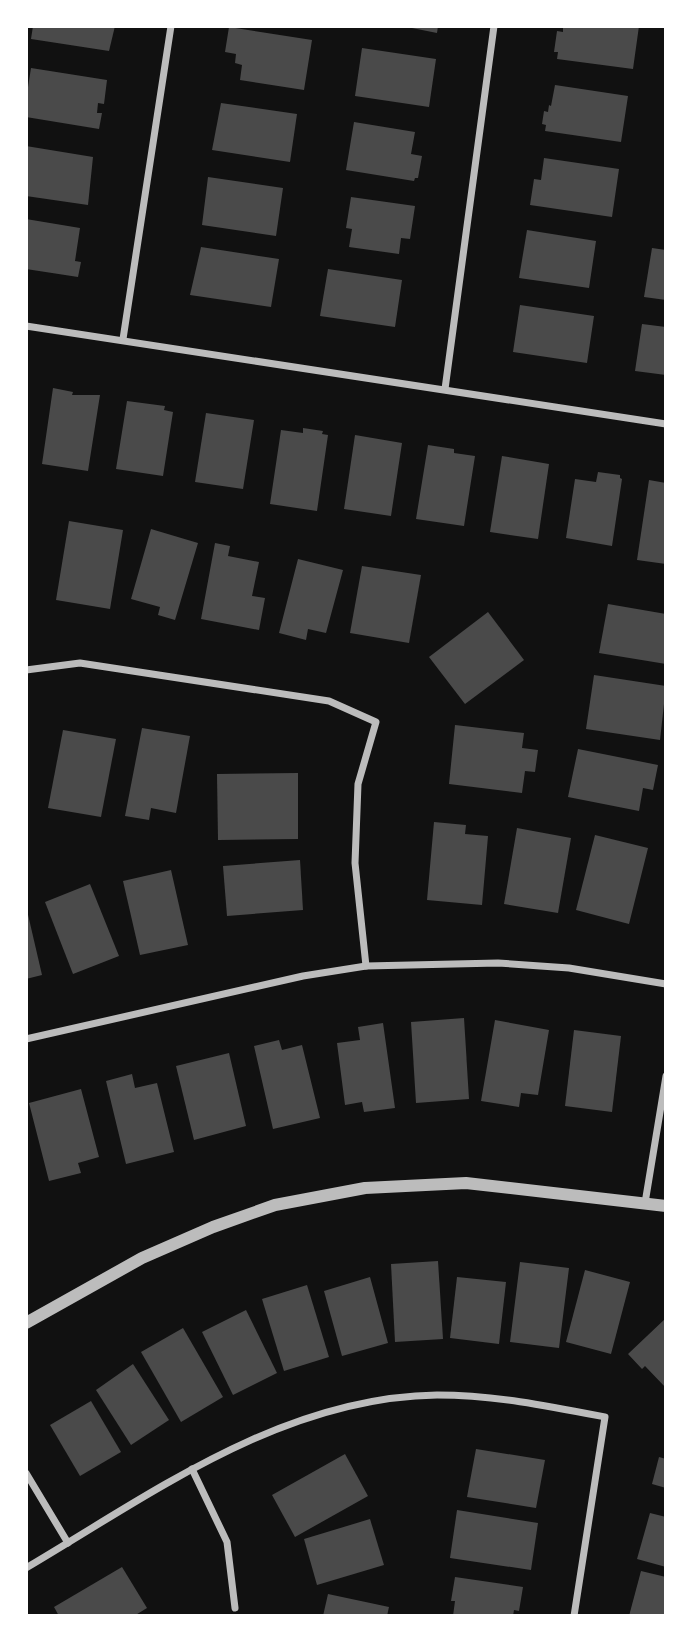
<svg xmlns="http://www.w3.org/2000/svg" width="692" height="1642" font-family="Signika,sans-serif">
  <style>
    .building { fill: #4a4a4a }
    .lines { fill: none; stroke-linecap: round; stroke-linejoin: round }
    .minor { stroke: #bcbcbc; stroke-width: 7 }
    .tertiary { stroke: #bcbcbc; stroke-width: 12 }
  </style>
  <rect width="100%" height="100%" fill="#111"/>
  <g class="building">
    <polygon points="33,26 115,26 109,51 31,39"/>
    <polygon points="402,26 438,26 437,33"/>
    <polygon points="563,26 639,26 633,69 557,59 558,52 554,52 557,31 563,32"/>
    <polygon points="229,27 312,40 304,90 240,80 242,65 235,63 236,54 225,52"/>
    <polygon points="362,48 436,59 429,107 355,96"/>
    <polygon points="31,68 107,80 104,104 98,103 97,113 102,113 99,129 26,117 26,100"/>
    <polygon points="555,85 628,96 621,142 545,131 546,125 542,124 544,111 548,112 549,105 551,106"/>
    <polygon points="221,103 297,114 290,162 212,150"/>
    <polygon points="354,122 415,132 411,154 422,156 418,178 415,178 414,181 346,170"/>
    <polygon points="26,146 93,157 88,205 26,196"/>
    <polygon points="544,158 619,169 612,217 530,205 534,179 541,180"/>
    <polygon points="208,177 283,188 276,236 202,225"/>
    <polygon points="351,197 415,206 410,239 401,238 399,254 349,247 352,229 346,228"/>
    <polygon points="26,219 80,228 75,261 81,262 78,277 26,269"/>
    <polygon points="527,230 596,241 589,288 519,278"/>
    <polygon points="201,247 279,259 271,307 190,295"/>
    <polygon points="652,248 666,250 666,300 644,297"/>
    <polygon points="328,269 402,280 395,327 320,316"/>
    <polygon points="520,305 594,316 587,363 513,352"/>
    <polygon points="642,324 666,327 666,375 635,371"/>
    <polygon points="53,388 73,392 72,395 100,395 88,471 42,464"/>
    <polygon points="127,401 165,406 164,410 173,412 163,476 116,469"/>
    <polygon points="206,413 254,420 243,489 195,482"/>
    <polygon points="303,428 323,431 322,434 328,435 317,511 270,504 281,430 303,433"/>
    <polygon points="355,435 402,443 391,516 344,509"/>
    <polygon points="428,445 454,449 454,453 475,456 464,526 416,519"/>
    <polygon points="502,456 549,464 538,539 490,532"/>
    <polygon points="598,472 620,475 620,478 622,479 612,546 566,538 575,479 596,482"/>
    <polygon points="649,480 666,483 666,564 637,560"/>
    <polygon points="69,521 123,530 110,609 56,600"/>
    <polygon points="151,529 198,543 175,620 158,615 160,607 131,599"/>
    <polygon points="215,543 230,546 228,556 259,562 252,596 265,598 259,630 201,619"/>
    <polygon points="298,559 343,570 326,633 308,629 306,640 279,633"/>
    <polygon points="362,566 421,575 409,643 350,633"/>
    <polygon points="608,604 666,614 666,664 599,653"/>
    <polygon points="488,612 524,660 465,704 429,657"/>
    <polygon points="594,675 666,686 660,740 586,729"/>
    <polygon points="455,725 524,733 522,748 538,750 535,772 525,771 522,793 449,784"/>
    <polygon points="142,728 190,736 176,813 151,808 149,820 125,816"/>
    <polygon points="63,730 116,739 101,817 48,808"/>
    <polygon points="578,749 658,765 653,790 643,788 639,811 568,797"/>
    <polygon points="298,773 298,839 218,840 217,774"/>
    <polygon points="434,822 466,825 465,834 488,836 482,905 427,900"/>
    <polygon points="517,828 571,838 558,913 504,904"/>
    <polygon points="595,835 648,848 629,924 576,910"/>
    <polygon points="300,860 303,910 227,916 223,866"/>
    <polygon points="171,870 188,945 140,955 123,881"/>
    <polygon points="90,884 119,956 73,974 45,902"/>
    <polygon points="26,906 42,975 26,979"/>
    <polygon points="464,1018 469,1099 416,1103 411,1022"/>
    <polygon points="495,1020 549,1030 538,1095 521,1093 519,1107 481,1101"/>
    <polygon points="383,1023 395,1108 364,1112 362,1102 345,1105 337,1043 360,1040 358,1027"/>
    <polygon points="574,1030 621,1036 612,1112 565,1106"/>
    <polygon points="279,1040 282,1050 302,1045 320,1118 273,1129 254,1046"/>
    <polygon points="229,1053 246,1126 194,1140 176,1066"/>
    <polygon points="132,1074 135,1088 157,1083 174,1152 126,1164 106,1081"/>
    <polygon points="81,1089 99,1157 78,1163 81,1173 49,1181 29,1103"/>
    <polygon points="438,1261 443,1339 395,1342 391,1264"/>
    <polygon points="520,1262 569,1268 559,1348 510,1342"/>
    <polygon points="585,1270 630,1282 611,1354 566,1342"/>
    <polygon points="370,1277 388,1343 342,1356 324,1291"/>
    <polygon points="457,1277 506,1282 499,1344 450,1338"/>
    <polygon points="307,1285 329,1357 284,1371 262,1299"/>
    <polygon points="246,1310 277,1373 233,1395 202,1332"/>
    <polygon points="666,1318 666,1388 645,1366 642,1369 628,1354"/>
    <polygon points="183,1328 223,1397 181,1422 141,1352"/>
    <polygon points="133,1364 169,1420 131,1445 96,1390"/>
    <polygon points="91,1401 121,1452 80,1476 50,1425"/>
    <polygon points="476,1449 545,1460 536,1508 467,1497"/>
    <polygon points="345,1454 368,1496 295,1537 272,1495"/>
    <polygon points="659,1457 666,1459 666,1488 652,1484"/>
    <polygon points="457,1510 538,1523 531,1570 450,1558"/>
    <polygon points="650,1513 666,1517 666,1567 637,1559"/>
    <polygon points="370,1519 384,1565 317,1585 304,1539"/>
    <polygon points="122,1567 147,1608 134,1616 59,1616 54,1607"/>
    <polygon points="641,1571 666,1577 666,1616 629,1616"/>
    <polygon points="455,1577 523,1587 519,1611 514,1610 513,1616 453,1616 455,1601 451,1601"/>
    <polygon points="328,1594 389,1607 387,1616 323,1616"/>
  </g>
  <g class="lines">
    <g class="minor">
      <polyline points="26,326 666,424"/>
      <polyline points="123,339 171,26"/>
      <polyline points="445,389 494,26"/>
      <polyline points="26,670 80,663 329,701 376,722 358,784 355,863 366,966"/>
      <polyline points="26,1039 303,976 366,966 498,963 569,968 666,984"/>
      <polyline points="645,1203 666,1076"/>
      <polyline points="192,1469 227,1542 235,1608"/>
      <polyline points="26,1473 68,1543"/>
      <path d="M 26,1568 C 153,1493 283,1397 437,1395 C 494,1395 549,1406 605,1417 L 574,1616"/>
    </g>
    <polyline class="tertiary" points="26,1323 142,1258 213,1227 275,1205 365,1188 466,1183 666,1206"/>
  </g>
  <rect width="692" height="1642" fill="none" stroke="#ffffff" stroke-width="56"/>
</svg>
